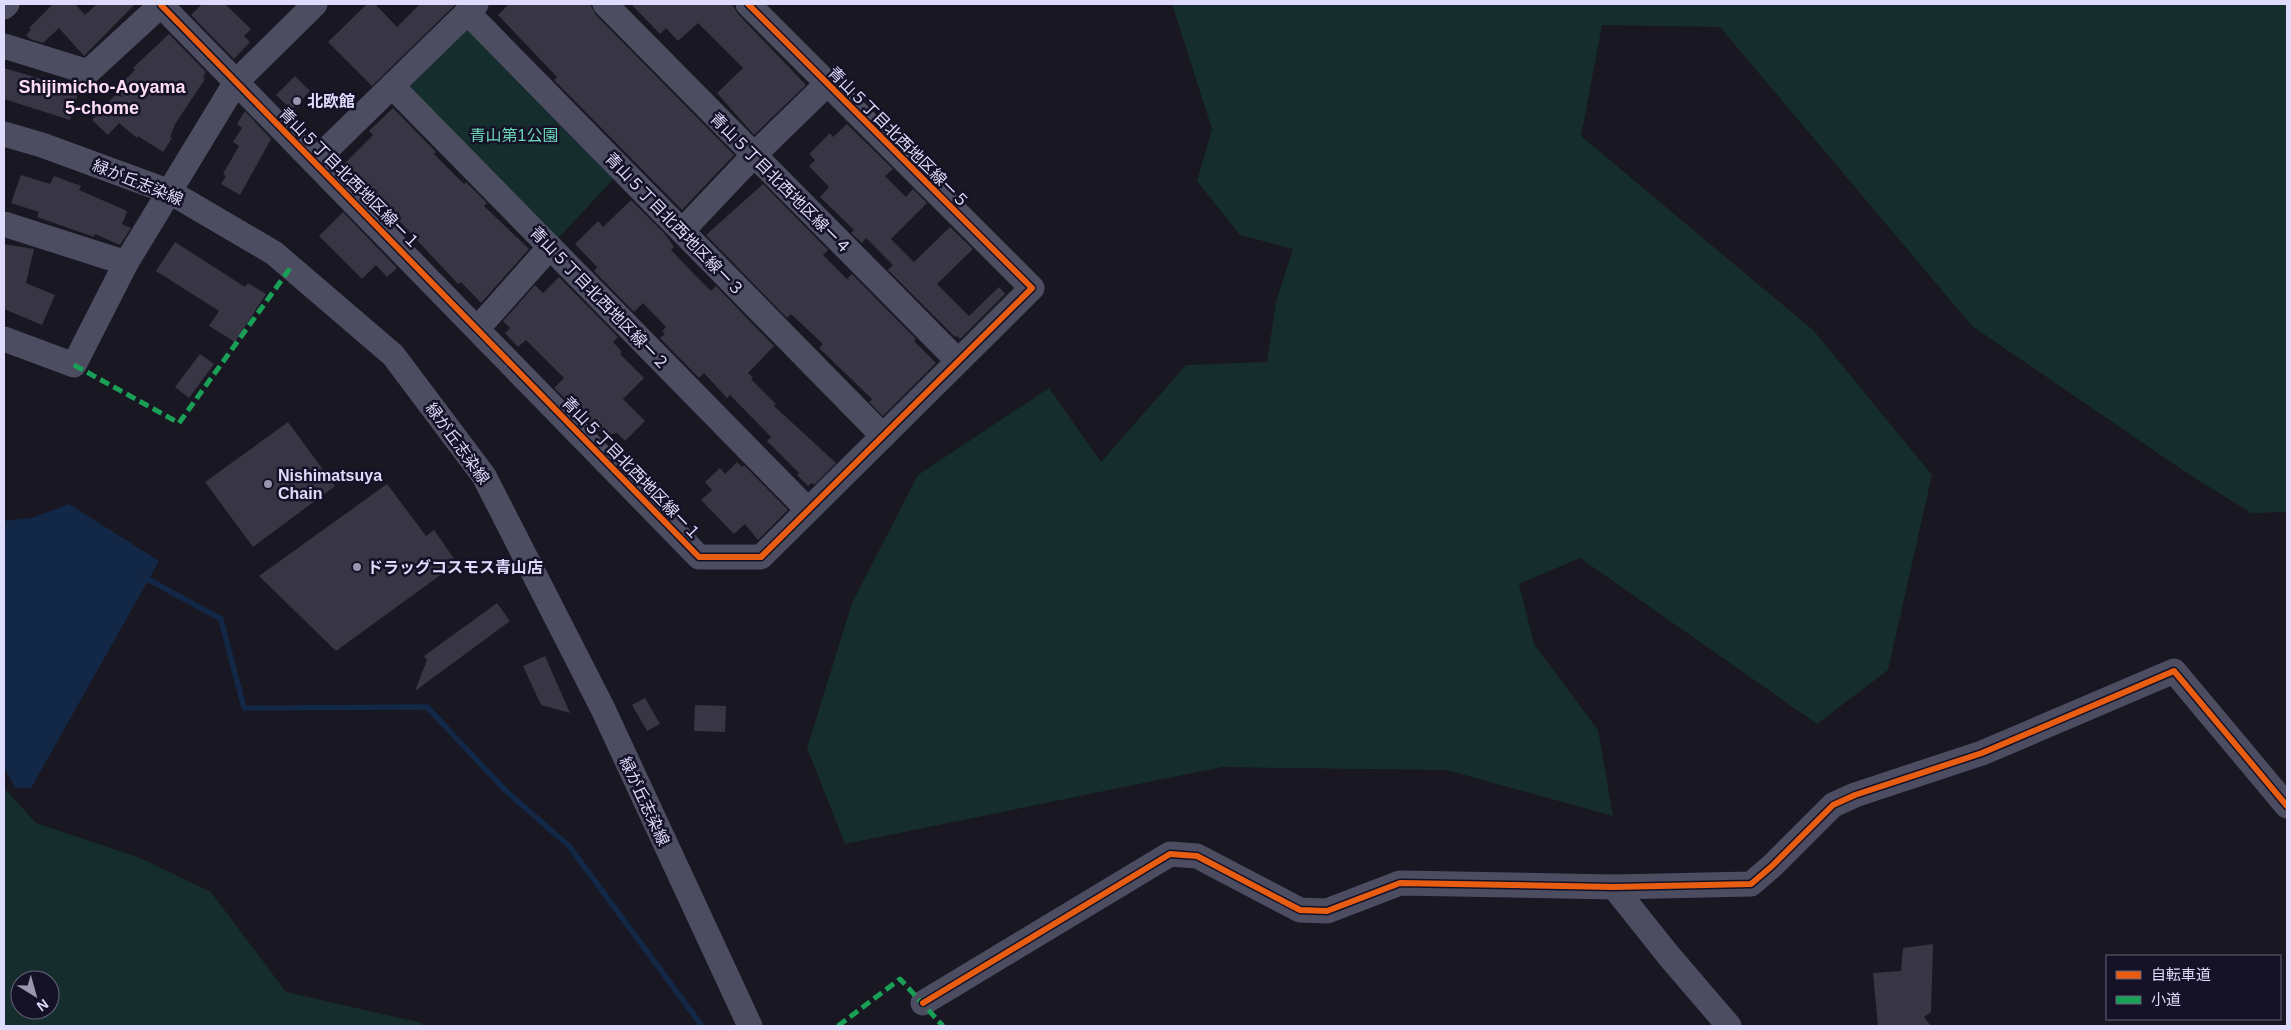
<svg xmlns="http://www.w3.org/2000/svg" width="2291" height="1030" font-family="Helvetica,'Noto Sans JP',sans-serif">
  <style>
    .green { fill: #162d2d; fill-rule: evenodd }
    .water { fill: #132846 }
    .lines { fill: none; stroke-linecap: round; stroke-linejoin: round }
    .stream { stroke: #132846; stroke-width: 5.5 }
    .building { fill: #383544 }
    .minor { stroke: #4d4d62; stroke-width: 25 }
    .quiet { stroke: #1a9f57; stroke-width: 5; stroke-dasharray: 10 5; stroke-linecap: butt }
    .cycleway-casing { stroke: #151227; stroke-width: 9 }
    .cycleway { stroke: #e95d12; stroke-width: 6 }
    .poi-dot { fill: #9996b0; stroke: #151227; stroke-width: 2 }
    .labels { text-anchor: middle; stroke-width: 5; stroke-linejoin: round; paint-order: stroke }
    .poi-label { font-size: 16px; font-weight: bold; fill: #dedbfc; stroke: #151227; text-anchor: start }
    .park-label { font-size: 16px; fill: #6cd7b9; stroke: #151227 }
    .street-label { font-size: 16px; fill: #dedbfc; stroke: #151227 }
    .neighbourhood-label { font-size: 18px; font-weight: bold; fill: #fcddf2; stroke: #151227 }
  </style>
  <rect width="100%" height="100%" fill="#181722"/>
  <g class="green">
    <polygon points="1172,4 2287,4 2287,512 2251,513 2187,473 1972,326 1720,27 1602,25 1581,136 1814,331 1932,475 1888,670 1817,724 1580,558 1519,584 1534,644 1598,730 1613,816 1447,770 1222,767 845,844 807,748 852,603 918,475 1049,388 1101,462 1186,365 1267,362 1276,302 1293,249 1240,235 1197,181 1212,129"/>
    <polygon points="467,12 622,170 550,247 392,86"/>
    <path d="M 4,788 L 36,823 L 140,858 L 211,892 L 286,992 L 422,1023 L 422,1026 L 4,1026 ZM 20,980 L 50,980 L 50,1010 L 20,1010 Z"/>
  </g>
  <polygon class="water" points="69,504 159,561 31,788 16,788 4,768 4,521 32,518"/>
  <g class="lines">
    <polyline class="stream" points="142,576 221,619 244,708 427,707 506,791 569,846 702,1026"/>
  </g>
  <g class="building">
    <polygon points="53,4 75,4 85,15 97,4 135,4 84,56 59,28 43,43 30,39 26,35 31,30 29,28"/>
    <polygon points="202,4 225,4 251,29 244,36 250,42 234,59 191,15"/>
    <polygon points="367,4 375,4 397,27 420,4 456,4 372,86 328,42"/>
    <polygon points="509,4 590,4 595,14 734,155 682,210 554,80 557,77 498,15"/>
    <polygon points="631,4 732,4 738,14 806,85 754,135 717,93 743,68 698,23 678,41 666,28 660,34"/>
    <polygon points="169,34 206,72 203,77 205,79 175,124 170,137 172,138 163,152 138,136 137,138 119,123 108,135 92,120 115,95 123,97 116,89 135,70 133,68"/>
    <polygon points="4,68 79,90 70,120 4,99"/>
    <polygon points="295,76 310,91 292,110 276,95"/>
    <polygon points="393,108 436,152 434,154 464,184 466,182 487,203 484,206 529,249 481,303 461,282 458,284 345,163 373,135 369,131"/>
    <polygon points="245,111 271,139 240,195 221,184 226,176 223,174 239,146 233,142 242,128 237,124"/>
    <polygon points="847,124 893,169 885,176 906,197 913,189 927,203 891,239 914,262 950,227 973,249 937,284 969,316 999,287 1005,294 960,339 957,336 955,337 888,270 893,265 866,238 862,243 851,233 854,230 820,197 829,187 809,166 815,160 809,154 830,133 833,137"/>
    <polygon points="21,175 50,184 54,176 81,186 79,190 125,210 127,212 122,224 131,228 120,245 95,234 94,237 37,217 39,212 11,203"/>
    <polygon points="763,184 828,250 823,255 847,279 852,274 916,339 914,341 936,363 883,416 869,402 872,399 819,348 823,344 791,314 787,318 706,235"/>
    <polygon points="631,200 665,234 674,247 671,250 693,273 711,291 716,286 774,346 748,373 753,377 751,379 776,404 774,406 836,463 814,485 812,483 808,486 797,475 799,473 767,441 771,437 730,395 727,398 704,373 699,378 660,338 665,334 662,331 666,327 643,303 634,312 594,271 597,267 575,244 598,221 603,227"/>
    <polygon points="343,212 397,268 387,277 376,265 362,279 319,236"/>
    <polygon points="175,242 245,287 248,283 266,294 235,342 209,326 219,311 156,271"/>
    <polygon points="4,244 34,249 26,283 55,295 42,325 4,309"/>
    <polygon points="559,277 618,337 613,342 622,352 620,354 644,378 623,399 645,421 625,441 617,433 605,436 583,416 554,388 564,378 526,340 518,347 505,333 510,328 503,321 535,285 543,293"/>
    <polygon points="200,354 214,364 189,398 175,387"/>
    <polygon points="288,422 335,486 253,547 205,482"/>
    <polygon points="737,462 742,467 744,465 788,510 758,540 745,524 734,534 701,500 712,490 705,482 720,468 725,474"/>
    <polygon points="387,484 426,536 434,530 457,563 336,651 259,576"/>
    <polygon points="497,603 510,621 415,691 427,660 424,656"/>
    <polygon points="545,656 570,713 541,705 523,666"/>
    <polygon points="645,698 660,724 647,731 632,705"/>
    <polygon points="695,705 726,706 725,732 694,731"/>
    <polygon points="1933,944 1931,1012 1924,1017 1931,1026 1878,1026 1873,973 1901,971 1903,948"/>
  </g>
  <g class="lines">
    <g class="minor">
      <polyline points="605,4 958,361"/>
      <polyline points="161,5 699,557 761,557 1032,288 748,4"/>
      <polyline points="4,7 7,4"/>
      <polyline points="467,12 883,436"/>
      <polyline points="4,46 88,72 162,4"/>
      <polyline points="392,86 808,510"/>
      <polyline points="4,134 42,145 170,192 274,253 393,355 484,476 603,709 750,1026"/>
      <polyline points="314,162 476,4"/>
      <polyline points="4,224 126,263"/>
      <polyline points="682,231 754,155 827,84"/>
      <polyline points="478,328 550,247"/>
      <polyline points="4,339 74,365 126,263 236,82 315,4"/>
      <polyline points="1614,887 1669,956 1729,1026"/>
      <polyline points="923,1003 1170,854 1197,856 1300,910 1327,911 1400,883 1614,887 1751,884 1772,866 1833,805 1855,795 1982,753 2174,671 2287,806"/>
    </g>
    <g class="quiet">
      <polyline points="74,365 179,423 291,267"/>
      <polyline points="838,1026 900,979 943,1026"/>
    </g>
    <defs>
      <g id="cycleway">
        <polyline points="161,5 699,557 761,557 1032,288 748,4"/>
        <polyline points="923,1003 1170,854 1197,856 1300,910 1327,911 1400,883 1614,887 1751,884 1772,866 1833,805 1855,795 1982,753 2174,671 2287,806"/>
      </g>
    </defs>
    <use href="#cycleway" class="cycleway-casing"/>
    <use href="#cycleway" class="cycleway"/>
  </g>
  <g class="poi-dot">
    <circle cx="297" cy="101" r="5"/>
    <circle cx="268" cy="484" r="5"/>
    <circle cx="357" cy="567" r="5"/>
  </g>
  <g class="labels">
    <g class="poi-label">
      <text x="307" y="107">北欧館</text>
      <text x="278" y="481">Nishimatsuya<tspan x="278" dy="18">Chain</tspan></text>
      <text x="367" y="573">ドラッグコスモス青山店</text>
    </g>
    <g class="park-label">
      <text x="514" y="141">青山第1公園</text>
    </g>
    <g class="street-label">
      <text transform="translate(899 137) rotate(45)" y="6">青山５丁目北西地区線ー５</text>
      <text transform="translate(350 178) rotate(45)" y="6">青山５丁目北西地区線ー１</text>
      <text transform="translate(138 182) rotate(22)" y="6">緑が丘志染線</text>
      <text transform="translate(781 183) rotate(45)" y="6">青山５丁目北西地区線ー４</text>
      <text transform="translate(675 224) rotate(46)" y="6">青山５丁目北西地区線ー３</text>
      <text transform="translate(600 298) rotate(46)" y="6">青山５丁目北西地区線ー２</text>
      <text transform="translate(458 443) rotate(54)" y="6">緑が丘志染線</text>
      <text transform="translate(632 468) rotate(46)" y="6">青山５丁目北西地区線ー１</text>
      <text transform="translate(645 801) rotate(65)" y="6">緑が丘志染線</text>
    </g>
    <g class="neighbourhood-label">
      <text x="102" y="93">Shijimicho-Aoyama<tspan x="102" dy="21">5-chome</tspan></text>
    </g>
  </g>
  <rect width="2291" height="1030" fill="none" stroke="#dedbfc" stroke-width="10"/>
  <rect x="2106" y="955" width="175" height="65" fill="#151227" stroke="#65627c"/>
  <rect x="2116" y="971" width="25" height="8" fill="#e95d12" stroke="#65627c"/>
  <text x="2151" y="980" font-size="15" fill="#dedbfc">自転車道</text>
  <rect x="2116" y="996" width="25" height="8" fill="#1a9f57" stroke="#65627c"/>
  <text x="2151" y="1005" font-size="15" fill="#dedbfc">小道</text>
  <g transform="translate(35 995) rotate(143)"><circle r="24" fill="#151227" stroke="#65627c"/>
  <path d="M0-4L9 19L0 12L-9 19Z" fill="#9996b0"/>
  <text y="-8" font-size="14" font-weight="bold" text-anchor="middle" fill="#dedbfc">N</text>
  </g>
</svg>
